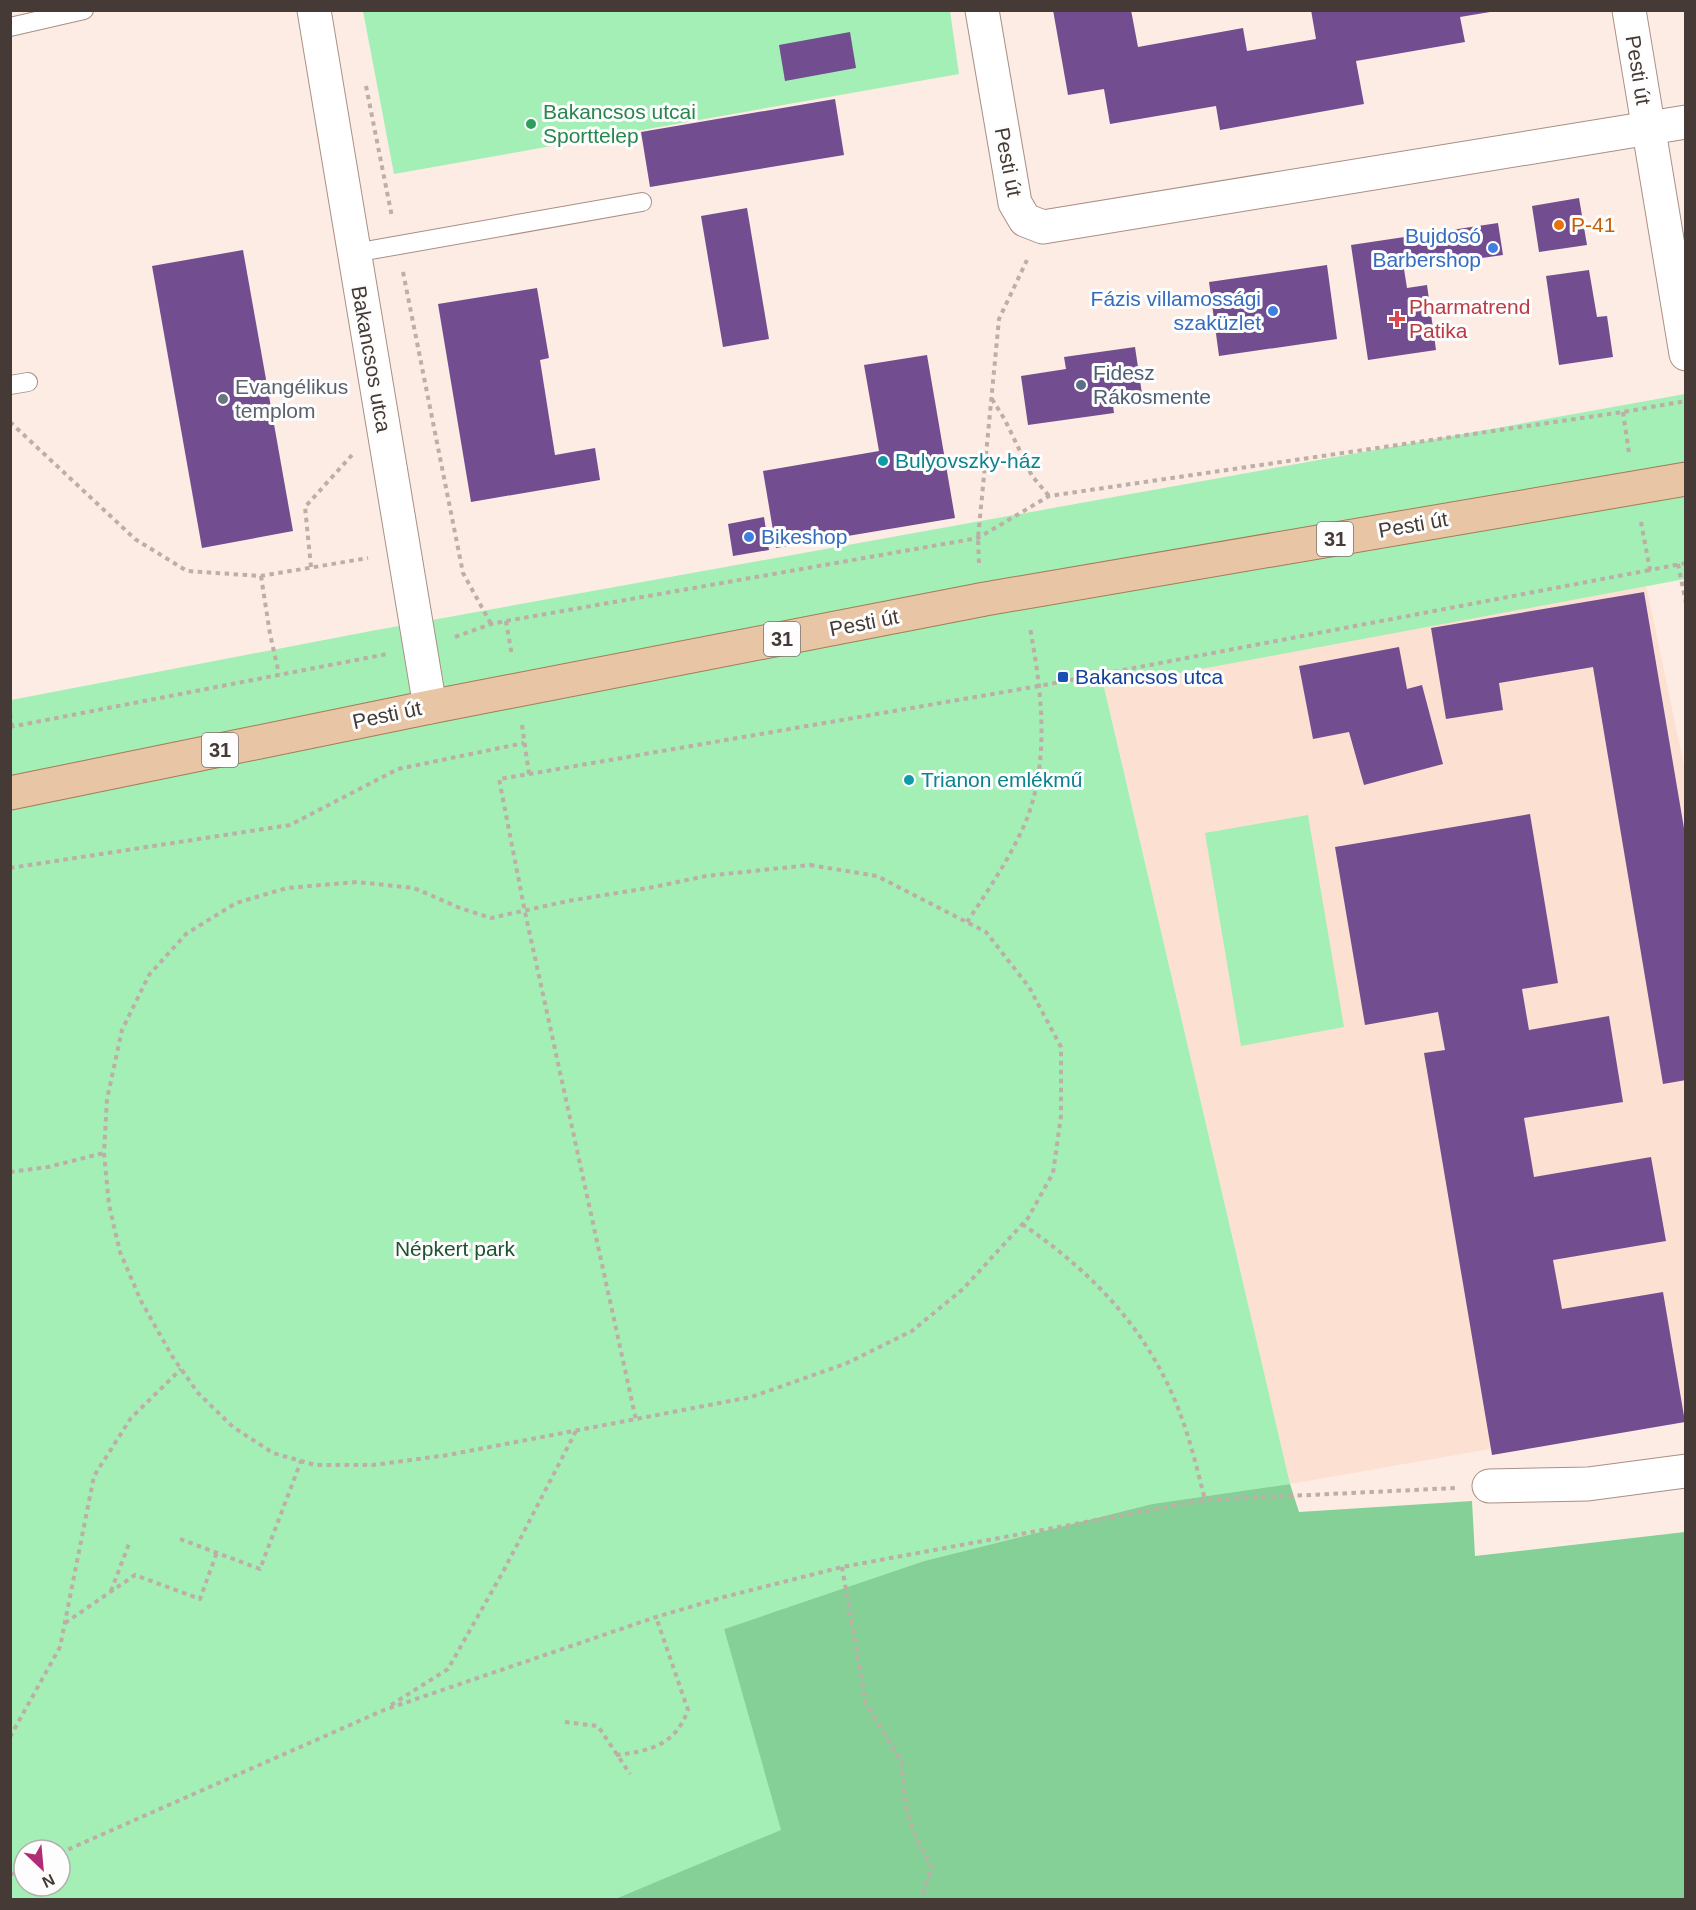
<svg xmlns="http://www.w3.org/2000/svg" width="1696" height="1910" font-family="Helvetica,sans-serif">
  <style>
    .built { fill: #fce0d2 }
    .green { fill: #a3efb5; fill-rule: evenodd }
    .forest { fill: #84d097 }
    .building { fill: #724d90 }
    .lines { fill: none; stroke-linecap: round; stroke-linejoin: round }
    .service-casing { stroke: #a98f84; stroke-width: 20 }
    .minor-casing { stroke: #a98f84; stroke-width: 35 }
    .tertiary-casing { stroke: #a98f84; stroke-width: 35 }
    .primary-casing { stroke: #a57b56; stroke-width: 35 }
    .path { stroke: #bdaea7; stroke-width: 4; stroke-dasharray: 4.5 4.5; stroke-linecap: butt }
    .service { stroke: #fff; stroke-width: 18 }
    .minor { stroke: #fff; stroke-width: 33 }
    .tertiary { stroke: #fff; stroke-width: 33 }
    .primary { stroke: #e8c5a4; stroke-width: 33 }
    .leisure-dot { fill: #2e9e5b; stroke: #fdfdfd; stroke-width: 2 }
    .food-dot { fill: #e8710a; stroke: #fdfdfd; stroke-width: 2 }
    .shop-dot { fill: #3f7fe0; stroke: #fdfdfd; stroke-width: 2 }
    .health-dot { fill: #e0444e; stroke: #fdfdfd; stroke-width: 2 }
    .service-dot { fill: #5c6f8a; stroke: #fdfdfd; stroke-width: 2 }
    .worship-dot { fill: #6b7280; stroke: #fdfdfd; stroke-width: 2 }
    .culture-dot { fill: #0f9aa8; stroke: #fdfdfd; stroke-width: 2 }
    .transit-dot { fill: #1a4fb4; stroke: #fdfdfd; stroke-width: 2 }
    .labels { text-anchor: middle; stroke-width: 6; stroke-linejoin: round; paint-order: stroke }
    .shield { fill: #fdfdfd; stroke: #7c7471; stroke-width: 1.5 }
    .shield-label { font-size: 20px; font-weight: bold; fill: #453a35 }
    .street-label { font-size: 21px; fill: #453a35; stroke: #fdfdfd }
    .leisure-label { font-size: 21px; fill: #27864d; stroke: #fdfdfd; text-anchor: start }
    .food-label { font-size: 21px; fill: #c56008; stroke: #fdfdfd; text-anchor: start }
    .shop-label { font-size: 21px; fill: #366cbe; stroke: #fdfdfd; text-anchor: end }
    .health-label { font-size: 21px; fill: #be3a42; stroke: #fdfdfd; text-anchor: start }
    .service-label { font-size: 21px; fill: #4e5e75; stroke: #fdfdfd; text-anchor: start }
    .worship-label { font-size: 21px; fill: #5b616d; stroke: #fdfdfd; text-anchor: start }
    .culture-label { font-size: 21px; fill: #0d838f; stroke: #fdfdfd; text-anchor: start }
    .transit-label { font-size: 21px; fill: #164399; stroke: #fdfdfd; text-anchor: start }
    .park-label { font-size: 21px; fill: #1d532e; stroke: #fdfdfd }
  </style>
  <rect width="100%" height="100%" fill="#fdece4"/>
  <polygon class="built" points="1646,585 1686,775 1685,1415 1290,1484 1104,686"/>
  <g class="green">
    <polygon points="363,11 950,11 959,74 394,174"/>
    <path d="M 1685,394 L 1685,579 L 1104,687 L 1290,1484 L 1152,1504 L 924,1561 L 724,1629 L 782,1831 L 615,1899 L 11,1900 L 11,700 L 371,631 ZM 24,1850 L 60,1850 L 60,1886 L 24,1886 Z"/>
    <polygon points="1308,815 1344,1027 1241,1046 1205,833"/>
  </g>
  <polygon class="forest" points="1290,1484 1299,1512 1472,1501 1475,1556 1685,1532 1685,1899 615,1899 781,1830 724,1629 924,1561 1152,1504"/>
  <g class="building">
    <polygon points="1053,10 1131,10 1138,47 1243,28 1247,51 1316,39 1311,10 1490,12 1460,17 1465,42 1356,61 1364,104 1220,130 1216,106 1110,124 1104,89 1068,95"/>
    <polygon points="850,32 856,68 785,81 779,45"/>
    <polygon points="835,99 844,155 650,187 641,132"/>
    <polygon points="1579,198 1587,245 1539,252 1532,206"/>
    <polygon points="747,208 769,339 723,347 701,216"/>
    <polygon points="1498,223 1503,255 1404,269 1407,288 1427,285 1436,350 1368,360 1351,245"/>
    <polygon points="243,250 293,531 202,548 152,266"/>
    <polygon points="1327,265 1337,339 1219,356 1209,282"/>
    <polygon points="1589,270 1597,317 1607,316 1613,357 1559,365 1546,276"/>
    <polygon points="537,288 549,358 540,360 555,455 595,448 600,480 471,502 438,304"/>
    <polygon points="1135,347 1142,394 1112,398 1114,413 1028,425 1021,376 1066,369 1064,357"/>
    <polygon points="927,355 955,518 776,548 763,471 879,451 864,365"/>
    <polygon points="764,517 769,550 733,556 728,524"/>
    <polygon points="1644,592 1686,840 1686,1080 1663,1084 1593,667 1499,683 1503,710 1446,719 1431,628"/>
    <polygon points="1399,647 1407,689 1422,685 1443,764 1364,785 1349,732 1313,739 1299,666"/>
    <polygon points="1530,814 1558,983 1522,989 1529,1030 1609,1016 1623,1102 1524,1118 1534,1177 1651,1157 1666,1241 1553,1260 1562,1309 1663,1292 1685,1422 1492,1455 1424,1053 1445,1050 1438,1012 1365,1025 1335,847"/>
  </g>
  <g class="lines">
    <defs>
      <g id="service">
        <polyline points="10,27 84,10"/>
        <polyline points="354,253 642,202"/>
        <polyline points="10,385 28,382"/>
      </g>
      <g id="minor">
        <polyline points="982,10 1015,203 1025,220 1043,227 1686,122"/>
        <polyline points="1629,10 1686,354"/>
        <polyline points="1489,1486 1588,1484 1686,1471"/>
      </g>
      <polyline id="tertiary" points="314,10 430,707"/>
      <polyline id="primary" points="10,793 430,707 985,599 1686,479"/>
    </defs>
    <use href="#service" class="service-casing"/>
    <use href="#minor" class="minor-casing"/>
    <use href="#tertiary" class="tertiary-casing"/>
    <use href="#primary" class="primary-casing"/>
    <g class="path">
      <polyline points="366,86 392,217"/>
      <polyline points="403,272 463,573 491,624"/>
      <polyline points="992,399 1005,420 1032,476 1049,496"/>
      <polyline points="1623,412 1629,453"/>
      <polyline points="10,422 135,539 187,571 261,576 368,558"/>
      <polyline points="1641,522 1650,570 1686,563"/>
      <polyline points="979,563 978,538 999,319 1027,260"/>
      <polyline points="1678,564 1686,603"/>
      <polyline points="311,567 305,507 352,455"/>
      <polyline points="261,576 270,634 279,674"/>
      <polyline points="506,621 512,656"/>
      <polyline points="455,637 491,624 506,621 978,538 1049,496 1623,412 1686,401"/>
      <polyline points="10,714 12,726"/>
      <polyline points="522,725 529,774 499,779 525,912 636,1420"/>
      <polyline points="10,727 387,654"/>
      <polyline points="529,774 1039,686 1650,570"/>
      <polygon points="810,865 877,876 986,932 1029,987 1061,1047 1061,1116 1053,1173 1028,1218 963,1289 912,1331 845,1364 751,1397 448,1455 373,1465 315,1465 273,1453 233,1427 198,1393 172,1356 141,1301 120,1252 109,1205 104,1153 107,1099 122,1030 149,975 186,934 236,903 287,888 357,882 414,888 460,908 491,918 568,901 654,887 706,876"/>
      <polyline points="10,868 290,825 398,769 524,743"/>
      <path d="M 967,922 C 987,892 1008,861 1023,828 C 1051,766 1042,692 1030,628"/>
      <polyline points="10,1172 48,1167 104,1153"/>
      <path d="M 1022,1224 C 1094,1273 1151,1333 1181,1416 C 1191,1443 1198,1472 1205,1500"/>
      <polyline points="180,1539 260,1569 301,1461"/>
      <polyline points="842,1567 866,1704 902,1762 903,1791 909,1819 919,1844 932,1867 921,1900"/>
      <polyline points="111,1591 130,1541"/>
      <polyline points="65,1623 135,1575 200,1599 217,1552"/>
      <polyline points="391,1705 448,1669 504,1570 576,1431"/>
      <polyline points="565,1722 598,1726 630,1774"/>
      <polyline points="10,1737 60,1647 94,1476 131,1418 181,1369"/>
      <path d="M 616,1755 C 651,1751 675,1745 688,1710 L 656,1617"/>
      <polyline points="60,1853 384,1710 656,1617 724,1597 842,1567 1205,1500 1455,1488"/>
      <polyline points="10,1875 24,1869"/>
    </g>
    <use href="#service" class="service"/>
    <use href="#minor" class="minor"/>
    <use href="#tertiary" class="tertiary"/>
    <use href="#primary" class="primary"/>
  </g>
  <circle class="leisure-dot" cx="531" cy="124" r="6"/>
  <circle class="food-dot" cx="1559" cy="225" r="6"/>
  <g class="shop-dot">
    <circle cx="1493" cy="248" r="6"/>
    <circle cx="1273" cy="311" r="6"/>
    <circle cx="749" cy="537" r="6"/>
  </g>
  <path class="health-dot" d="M1394 310h6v6h6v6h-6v6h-6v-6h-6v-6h6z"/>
  <circle class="service-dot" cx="1081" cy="385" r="6"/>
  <circle class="worship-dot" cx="223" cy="399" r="6"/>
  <g class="culture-dot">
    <circle cx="883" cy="461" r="6"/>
    <circle cx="909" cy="780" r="6"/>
  </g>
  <rect class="transit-dot" x="1057" y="671" width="12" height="12" rx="3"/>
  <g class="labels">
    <g class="shield">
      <rect x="1317" y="522" width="36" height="34" rx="4.5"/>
      <rect x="764" y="622" width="36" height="34" rx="4.5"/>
      <rect x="202" y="733" width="36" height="34" rx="4.5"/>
    </g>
    <g class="shield-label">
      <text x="1335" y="546">31</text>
      <text x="782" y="646">31</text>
      <text x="220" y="757">31</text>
    </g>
    <g class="street-label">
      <text transform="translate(1638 70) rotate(81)" y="7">Pesti út</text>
      <text transform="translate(1008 162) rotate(79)" y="7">Pesti út</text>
      <text transform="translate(371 359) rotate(80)" y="7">Bakancsos utca</text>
      <text transform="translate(1413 525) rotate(-10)" y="7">Pesti út</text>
      <text transform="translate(864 623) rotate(-11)" y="7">Pesti út</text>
      <text transform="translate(387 715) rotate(-12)" y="7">Pesti út</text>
    </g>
    <g class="leisure-label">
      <text x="543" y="119">Bakancsos utcai<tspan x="543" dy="24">Sporttelep</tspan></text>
    </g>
    <g class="food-label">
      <text x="1571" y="232">P-41</text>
    </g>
    <g class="shop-label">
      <text x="1481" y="243">Bujdosó<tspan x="1481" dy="24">Barbershop</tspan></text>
      <text x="1261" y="306">Fázis villamossági<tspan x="1261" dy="24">szaküzlet</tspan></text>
      <text x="761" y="544" text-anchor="start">Bikeshop</text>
    </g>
    <g class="health-label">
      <text x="1409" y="314">Pharmatrend<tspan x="1409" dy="24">Patika</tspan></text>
    </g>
    <g class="service-label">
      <text x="1093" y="380">Fidesz<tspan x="1093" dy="24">Rákosmente</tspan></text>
    </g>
    <g class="worship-label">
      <text x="235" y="394">Evangélikus<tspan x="235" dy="24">templom</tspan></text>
    </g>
    <g class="culture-label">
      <text x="895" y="468">Bulyovszky-ház</text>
      <text x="921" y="787">Trianon emlékmű</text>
    </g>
    <g class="transit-label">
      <text x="1075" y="684">Bakancsos utca</text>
    </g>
    <g class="park-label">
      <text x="455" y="1256">Népkert park</text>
    </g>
  </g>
  <rect width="1696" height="1910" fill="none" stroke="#453a35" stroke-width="24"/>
  <g transform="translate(42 1868) rotate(154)"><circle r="28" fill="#fdfdfd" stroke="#b3afad" stroke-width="1.5"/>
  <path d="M0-4.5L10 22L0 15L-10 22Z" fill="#af2d77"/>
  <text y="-9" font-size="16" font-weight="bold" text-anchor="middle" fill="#453a35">N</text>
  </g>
</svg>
